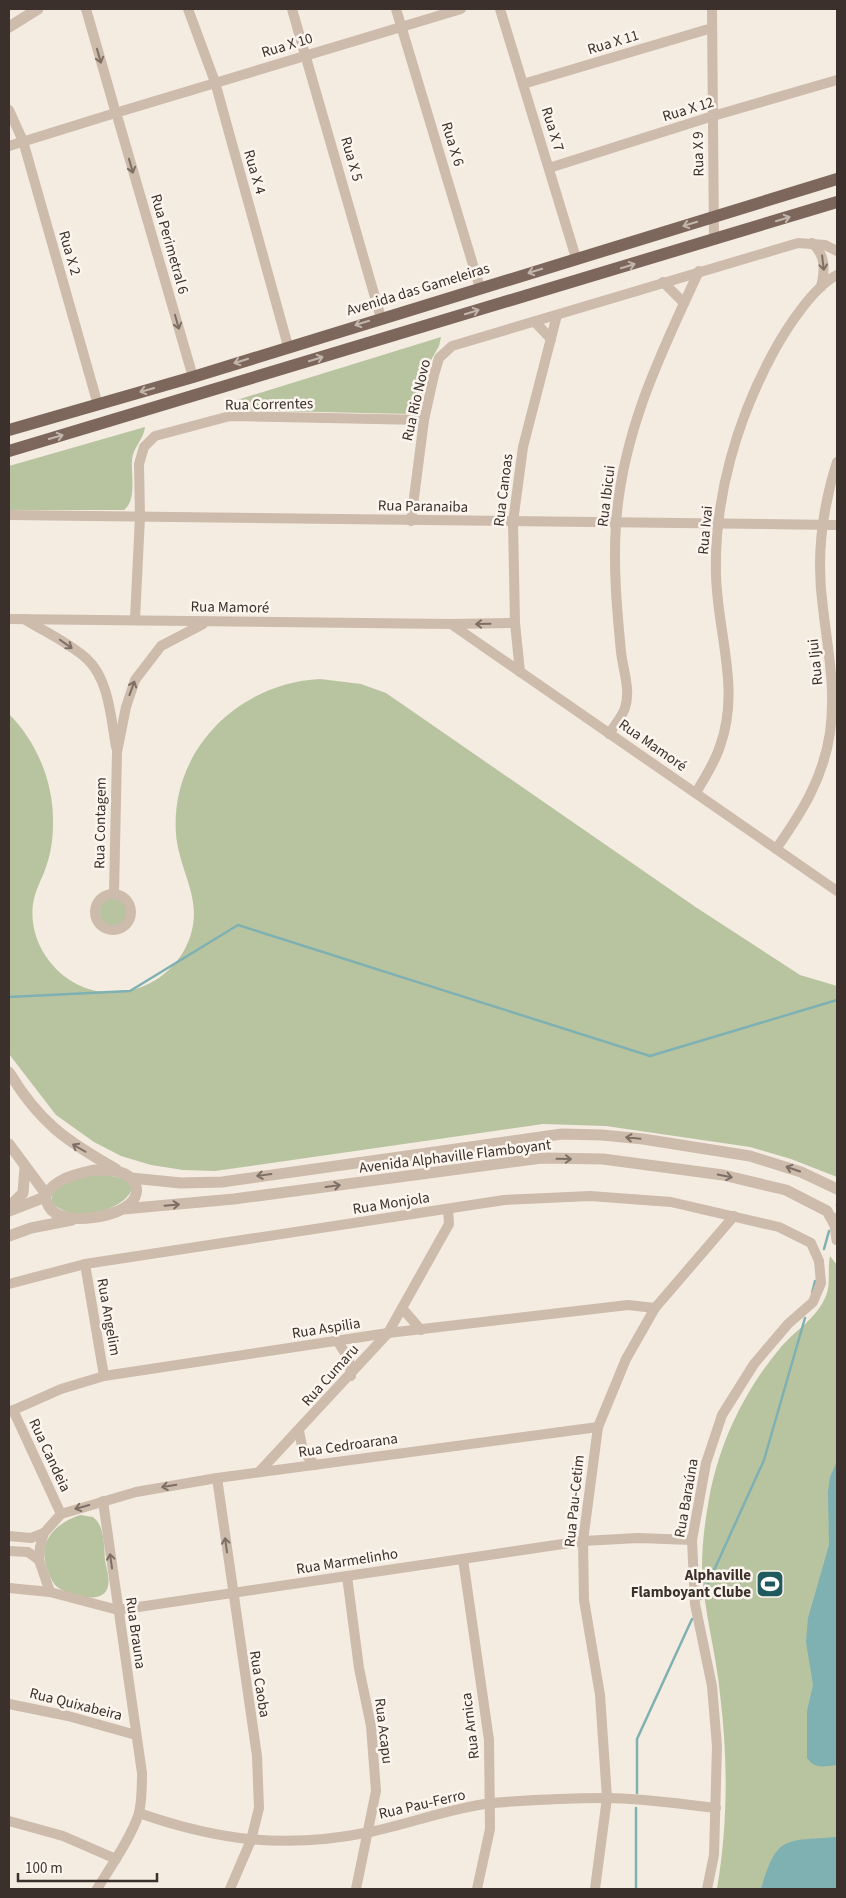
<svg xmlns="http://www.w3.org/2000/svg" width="846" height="1898" font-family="'Source Sans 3',sans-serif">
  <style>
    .green { fill: #b8c4a0 }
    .water { fill: #7fb0b2 }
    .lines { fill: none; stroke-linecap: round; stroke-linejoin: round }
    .stream { stroke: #7fb0b2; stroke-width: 2.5 }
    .minor { stroke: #cdbbac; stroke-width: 10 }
    .tertiary { stroke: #cdbbac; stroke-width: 11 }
    .primary { stroke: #7d675c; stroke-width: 12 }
    .oneway { stroke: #7d6f65 }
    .oneway2 { stroke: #c2b5ac }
    .labels { text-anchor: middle; stroke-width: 5; stroke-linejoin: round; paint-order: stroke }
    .street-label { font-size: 15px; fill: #3b302b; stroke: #fbf5ee }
    .poi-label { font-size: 15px; font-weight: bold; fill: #3b302b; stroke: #fbf5ee; text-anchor: end }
  </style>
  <rect width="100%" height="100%" fill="#f4ebe1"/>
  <g class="green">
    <polygon points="441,337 439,346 426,369 421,404 409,414 229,410 227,403"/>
    <path d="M 145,427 C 144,439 133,447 132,460 C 131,474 137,501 124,510 L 9,510 L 9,466 Z"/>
    <path d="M 320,679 L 361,684 L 386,693 L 697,908 L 800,975 L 837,986 L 837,1177 L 791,1159 L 750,1147 L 606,1126 L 543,1124 L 215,1171 L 183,1170 L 151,1165 L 121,1156 L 94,1142 L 56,1115 L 9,1054 L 9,714 C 37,742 54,783 53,824 C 53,838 51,853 46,867 C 42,879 35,890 33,904 C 28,942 55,980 92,990 C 141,1003 193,966 194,914 C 194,887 178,862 176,834 C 170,750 239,683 320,679 Z"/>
    <circle cx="113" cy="912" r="15"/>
    <path d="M 95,1175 C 182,1175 91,1238 53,1204 C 45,1184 81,1178 95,1175 Z"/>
    <path d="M 830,1256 L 837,1265 L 837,1889 L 717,1889 C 728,1825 728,1759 720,1694 C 716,1651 703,1609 702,1567 C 702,1544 705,1521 709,1499 C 719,1443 744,1391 781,1347 C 795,1331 815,1319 824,1300 C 832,1286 827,1271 830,1256 Z"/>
    <path d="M 80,1515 L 93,1517 C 105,1526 104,1546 105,1560 C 106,1567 110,1578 108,1586 C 104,1607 65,1595 55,1585 C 51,1580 49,1574 47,1568 C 37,1541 56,1523 80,1515 Z"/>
  </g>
  <g class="water">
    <path d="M 837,1461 L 837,1765 C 824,1766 816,1770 807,1758 L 807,1711 L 813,1685 L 806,1642 L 808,1618 L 829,1545 L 828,1492 L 830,1477 Z"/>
    <path d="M 837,1837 L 837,1889 L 761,1889 C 777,1835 784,1841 837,1837 Z"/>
  </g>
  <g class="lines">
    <g class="stream">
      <polyline points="9,997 130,991 238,925 650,1056 837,1000"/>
      <polyline points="837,1206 837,1204"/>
      <polyline points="824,1249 829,1231"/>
      <polyline points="812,1293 815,1281"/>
      <polyline points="701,1599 764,1460 805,1318"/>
      <polyline points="637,1793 637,1739 692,1619"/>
      <polyline points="636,1889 636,1808"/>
    </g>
    <g class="minor">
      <polyline points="86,9 115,110"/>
      <polyline points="188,9 215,82 288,346"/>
      <polyline points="292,9 381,318"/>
      <polyline points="396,9 480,288"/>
      <polyline points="500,9 576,258"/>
      <polyline points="712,9 714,240"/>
      <polyline points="523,84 712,28"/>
      <polyline points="9,110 23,141 98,405"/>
      <polyline points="122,111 461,9"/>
      <polyline points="118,119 193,377"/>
      <polyline points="9,146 112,114"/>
      <polyline points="549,168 713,116 837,80"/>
      <path d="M 812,243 C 826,255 825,270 821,287"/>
      <polyline points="663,282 684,303"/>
      <polyline points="535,322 551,339"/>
      <polyline points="9,515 837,525"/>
      <polyline points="411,521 424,420 434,375 439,358 452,346 798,243 825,245 837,251"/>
      <polyline points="9,619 451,624 515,623"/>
      <path d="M 24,619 C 45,632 68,642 87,659 C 109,679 111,719 116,747"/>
      <polyline points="135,619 140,517 139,464 144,447 155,436 230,416 424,420"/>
      <polyline points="451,624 837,891"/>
      <polyline points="520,672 515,623 513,522 523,447 557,315"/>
      <path d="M 609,734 C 614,726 622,717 625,708 C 631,690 623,670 621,652 C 617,610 613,567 616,524 C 622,432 661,353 699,271"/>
      <path d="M 696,793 C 704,778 715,763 720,746 C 741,689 717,632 716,574 C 714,497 737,420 773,353 C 786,329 813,287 837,275"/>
      <path d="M 776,849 C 802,812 823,779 830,733 C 836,688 828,652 823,608 C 816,559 822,509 837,462"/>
      <circle cx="113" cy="912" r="18"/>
      <polyline points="114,894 117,752 126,707 135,680 161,646 203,624"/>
      <polyline points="85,1264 104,1376"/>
      <polyline points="9,1284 85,1264 504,1200 590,1196 671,1202 779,1227 811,1243 819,1261 821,1283 813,1302 788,1324 754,1364 722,1415 706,1463 692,1540 695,1604 712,1686 717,1746 714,1855 707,1889"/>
      <polyline points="402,1308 421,1330"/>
      <polyline points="338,1342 349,1359 351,1376"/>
      <polyline points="13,1410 61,1514"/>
      <polyline points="9,1412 61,1389 104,1376 388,1333 628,1305 655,1308"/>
      <polyline points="299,1431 303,1451 315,1465"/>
      <polyline points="259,1472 388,1333 449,1224 448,1209"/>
      <polyline points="217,1478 257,1756 259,1808 251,1840 230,1889"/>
      <polyline points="9,1536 31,1538 44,1533"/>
      <polyline points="9,1551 28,1552 39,1560"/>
      <polyline points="463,1559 489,1740 490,1829 477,1889"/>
      <polyline points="347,1576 359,1668 371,1726 376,1791 356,1889"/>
      <polyline points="9,1588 50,1592 118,1610 583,1541 638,1538 692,1540"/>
      <polyline points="50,1592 39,1560 40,1547 44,1533 61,1514 136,1492 217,1478 598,1427"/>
      <polyline points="9,1704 68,1716 136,1735"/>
      <path d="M 139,1813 C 219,1841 286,1849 370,1832 C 409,1824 454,1807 492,1803 C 529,1800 569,1798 606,1798 C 642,1798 680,1804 716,1808"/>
      <polyline points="9,1821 63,1836 116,1859"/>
      <path d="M 97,1889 C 110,1868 132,1836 139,1813 C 142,1800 142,1786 142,1773 L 103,1501"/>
      <polyline points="595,1889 607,1798 600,1695 584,1600 583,1541 598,1427 626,1359 655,1308 734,1216"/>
    </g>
    <g class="tertiary">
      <polyline points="9,27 38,9"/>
      <path d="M 9,1072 C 39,1122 66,1141 116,1169"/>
      <polyline points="9,1144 46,1194"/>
      <path d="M 94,1170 C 109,1170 127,1169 135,1184 C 138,1190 136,1197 132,1202 C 117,1217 73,1224 55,1213 C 49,1209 47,1203 45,1197 C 53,1179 76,1174 94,1170 Z"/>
      <polyline points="131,1178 181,1183 222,1182 562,1134 602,1135 643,1139 750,1156 801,1172 837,1189"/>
      <polyline points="9,1207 23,1193 25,1168"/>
      <polyline points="123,1209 234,1199 542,1158 603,1159 723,1175 786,1190 827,1211 835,1225"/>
      <polyline points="9,1211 45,1197"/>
      <polyline points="837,1218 835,1225 837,1240"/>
      <polyline points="9,1236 31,1228 72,1220"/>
    </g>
    <g class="primary">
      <polyline points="9,430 193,377 837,179"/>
      <polyline points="9,451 837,202"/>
    </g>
  </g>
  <defs><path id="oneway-shaft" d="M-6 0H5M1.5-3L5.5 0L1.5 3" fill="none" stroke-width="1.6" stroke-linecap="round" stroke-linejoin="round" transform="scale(1.25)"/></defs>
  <g class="oneway">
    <use href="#oneway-shaft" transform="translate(99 56) rotate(74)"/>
    <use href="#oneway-shaft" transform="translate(131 166) rotate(74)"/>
    <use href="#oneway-shaft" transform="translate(823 263) rotate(83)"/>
    <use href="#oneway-shaft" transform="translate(177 322) rotate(74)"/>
    <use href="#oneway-shaft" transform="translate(483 624) rotate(179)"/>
    <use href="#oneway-shaft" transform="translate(66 644) rotate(35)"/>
    <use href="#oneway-shaft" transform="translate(132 688) rotate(-70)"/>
    <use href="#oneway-shaft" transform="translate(633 1138) rotate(-174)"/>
    <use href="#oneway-shaft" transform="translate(79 1148) rotate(-150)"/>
    <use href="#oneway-shaft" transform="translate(564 1159) rotate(1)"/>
    <use href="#oneway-shaft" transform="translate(793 1169) rotate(-161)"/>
    <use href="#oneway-shaft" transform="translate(264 1175) rotate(172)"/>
    <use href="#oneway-shaft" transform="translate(725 1176) rotate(11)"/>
    <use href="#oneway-shaft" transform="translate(333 1186) rotate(-8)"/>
    <use href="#oneway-shaft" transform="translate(172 1205) rotate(-5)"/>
    <use href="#oneway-shaft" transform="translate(169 1486) rotate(170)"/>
    <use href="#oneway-shaft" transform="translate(82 1507) rotate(164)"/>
    <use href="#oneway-shaft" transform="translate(226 1545) rotate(-98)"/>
    <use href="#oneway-shaft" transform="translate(111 1561) rotate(-98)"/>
  </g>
  <g class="oneway2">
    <use href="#oneway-shaft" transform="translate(783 219) rotate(-17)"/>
    <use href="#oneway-shaft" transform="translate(690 224) rotate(163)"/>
    <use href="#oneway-shaft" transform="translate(628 266) rotate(-17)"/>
    <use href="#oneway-shaft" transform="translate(535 271) rotate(163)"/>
    <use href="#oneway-shaft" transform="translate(472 312) rotate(-17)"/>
    <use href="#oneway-shaft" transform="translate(362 323) rotate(163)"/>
    <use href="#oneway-shaft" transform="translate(316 359) rotate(-17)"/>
    <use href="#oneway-shaft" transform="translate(241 361) rotate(162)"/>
    <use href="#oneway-shaft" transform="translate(147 390) rotate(164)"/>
    <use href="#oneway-shaft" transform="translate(56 437) rotate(-16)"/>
  </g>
  <defs>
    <symbol id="stadium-square" viewBox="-11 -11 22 22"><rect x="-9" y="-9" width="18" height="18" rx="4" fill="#1f5a5e" stroke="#fbf5ee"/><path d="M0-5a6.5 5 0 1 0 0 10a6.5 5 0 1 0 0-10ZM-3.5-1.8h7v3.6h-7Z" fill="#fff"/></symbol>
  </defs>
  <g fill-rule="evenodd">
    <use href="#stadium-square" x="754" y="1568" width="32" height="32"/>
  </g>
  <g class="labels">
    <g class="street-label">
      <text transform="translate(613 42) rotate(-17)" y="5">Rua X 11</text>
      <text transform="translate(287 45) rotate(-17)" y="5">Rua X 10</text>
      <text transform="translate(688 109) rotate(-17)" y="5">Rua X 12</text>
      <text transform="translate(553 129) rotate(73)" y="5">Rua X 7</text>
      <text transform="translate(453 144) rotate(73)" y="5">Rua X 6</text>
      <text transform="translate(698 154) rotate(-91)" y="5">Rua X 9</text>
      <text transform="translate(352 159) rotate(74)" y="5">Rua X 5</text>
      <text transform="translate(255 172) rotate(74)" y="5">Rua X 4</text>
      <text transform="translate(170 244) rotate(74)" y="5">Rua Perimetral 6</text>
      <text transform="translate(70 253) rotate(74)" y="5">Rua X 2</text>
      <text transform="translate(418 289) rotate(-17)" y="5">Avenida das Gameleiras</text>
      <text transform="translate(416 400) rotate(-77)" y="5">Rua Rio Novo</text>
      <text transform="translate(269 404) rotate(-1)" y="5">Rua Correntes</text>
      <text transform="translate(503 490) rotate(-83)" y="5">Rua Canoas</text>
      <text transform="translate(606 496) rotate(-83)" y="5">Rua Ibicui</text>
      <text transform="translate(423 506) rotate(1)" y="5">Rua Paranaiba</text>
      <text transform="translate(705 530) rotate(-85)" y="5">Rua Ivai</text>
      <text transform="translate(230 607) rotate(1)" y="5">Rua Mamoré</text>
      <text transform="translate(815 662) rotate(-96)" y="5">Rua Ijui</text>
      <text transform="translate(653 745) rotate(35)" y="5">Rua Mamoré</text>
      <text transform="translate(100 823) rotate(-89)" y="5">Rua Contagem</text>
      <text transform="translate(455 1156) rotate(-7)" y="5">Avenida Alphaville Flamboyant</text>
      <text transform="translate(391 1203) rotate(-9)" y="5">Rua Monjola</text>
      <text transform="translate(109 1317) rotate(80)" y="5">Rua Angelim</text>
      <text transform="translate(326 1328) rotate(-9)" y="5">Rua Aspilia</text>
      <text transform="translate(330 1375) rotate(-48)" y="5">Rua Cumaru</text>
      <text transform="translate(348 1445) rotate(-8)" y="5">Rua Cedroarana</text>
      <text transform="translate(50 1455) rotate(65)" y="5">Rua Candeia</text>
      <text transform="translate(686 1498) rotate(-80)" y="5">Rua Baraúna</text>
      <text transform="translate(574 1501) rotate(-84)" y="5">Rua Pau-Cetim</text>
      <text transform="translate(347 1561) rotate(-9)" y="5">Rua Marmelinho</text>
      <text transform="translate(136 1633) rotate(82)" y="5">Rua Brauna</text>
      <text transform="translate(260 1684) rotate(81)" y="5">Rua Caoba</text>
      <text transform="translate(76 1704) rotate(14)" y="5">Rua Quixabeira</text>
      <text transform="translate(470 1726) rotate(-97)" y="5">Rua Arnica</text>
      <text transform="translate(384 1731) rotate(83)" y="5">Rua Acapu</text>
      <text transform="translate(422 1804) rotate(-13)" y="5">Rua Pau-Ferro</text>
    </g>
    <g class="poi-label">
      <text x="751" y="1580">Alphaville<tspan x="751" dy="17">Flamboyant Clube</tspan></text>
    </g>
  </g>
  <rect width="846" height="1898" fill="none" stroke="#3b302b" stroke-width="20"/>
  <path d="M18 1873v8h139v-8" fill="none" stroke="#3b302b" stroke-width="2.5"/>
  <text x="25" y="1873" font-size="15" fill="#3b302b" stroke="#fbf5ee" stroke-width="4" paint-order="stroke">100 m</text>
</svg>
